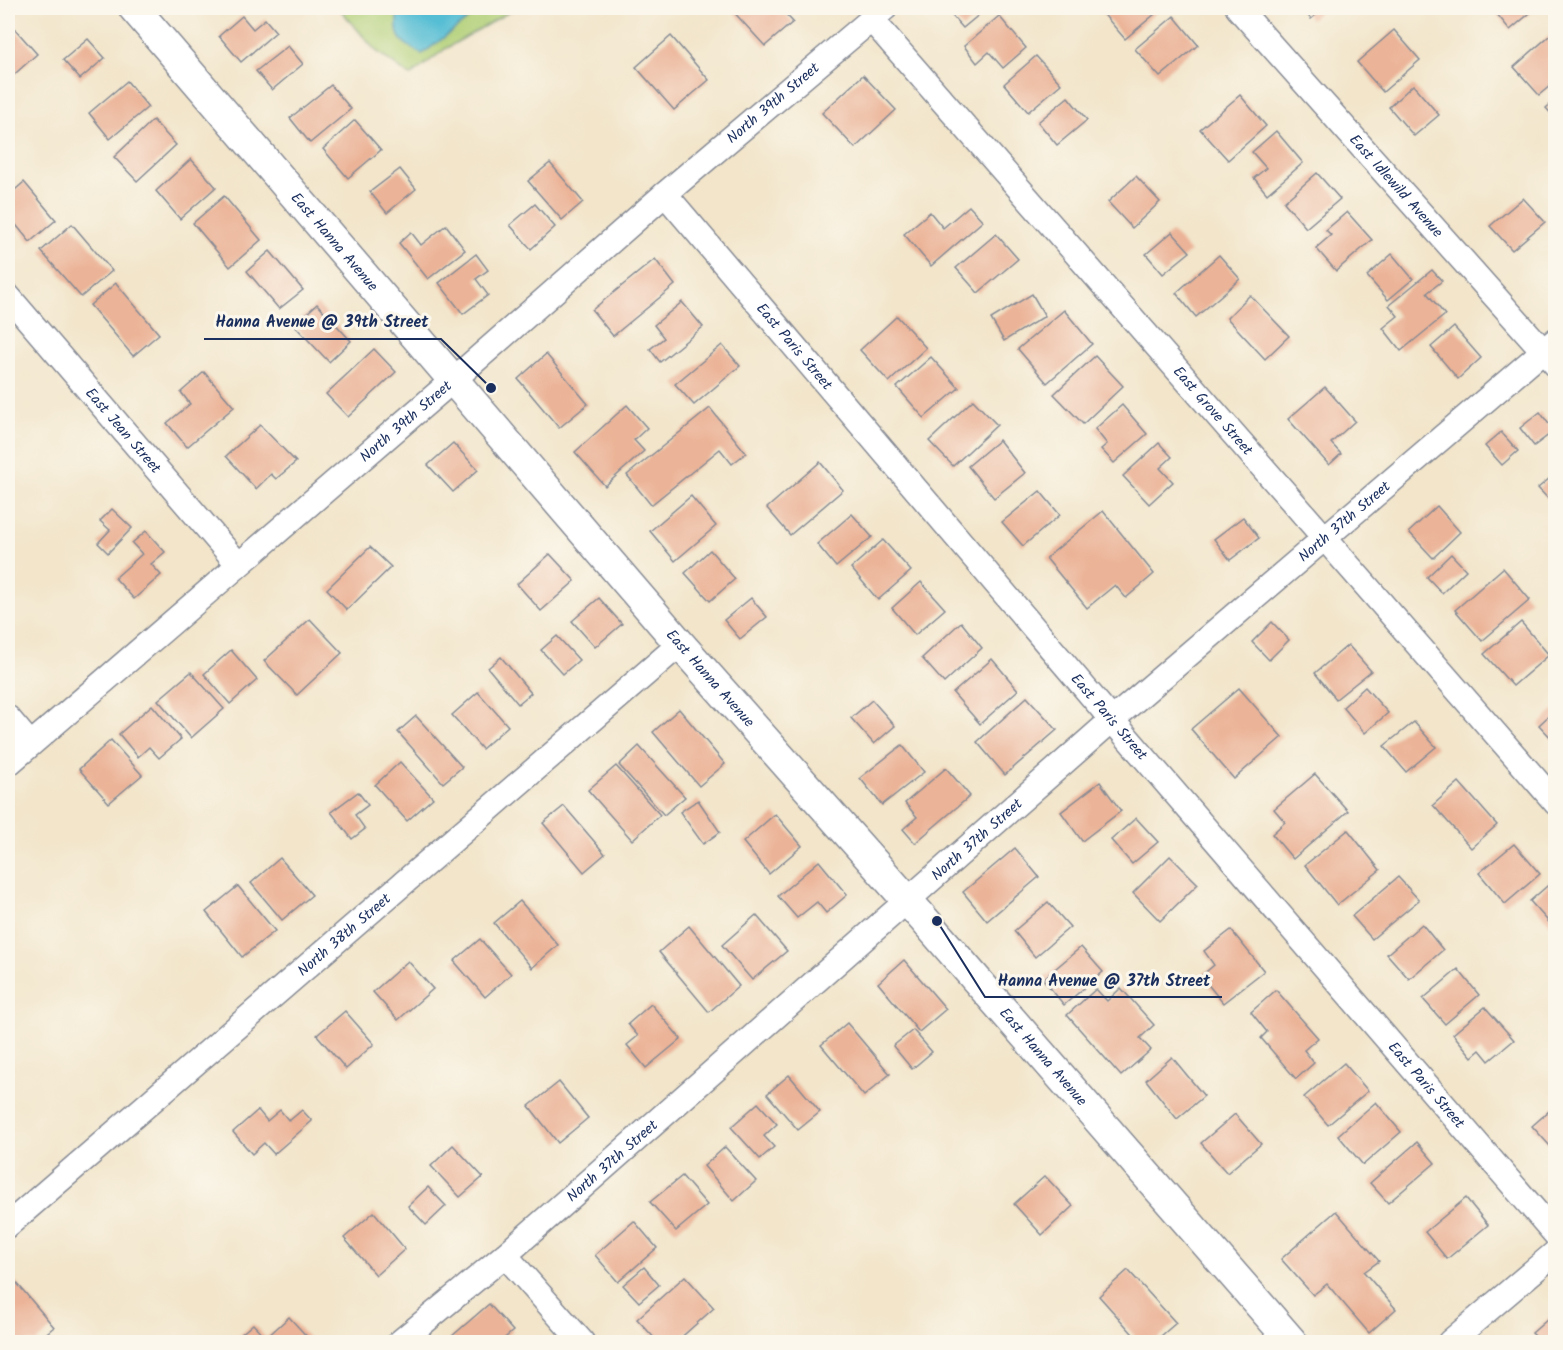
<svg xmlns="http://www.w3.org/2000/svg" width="1563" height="1350" font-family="Kalam,sans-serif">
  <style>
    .green { fill: #b0cf76; stroke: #667f6a; stroke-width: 1.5 }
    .water { fill: #56bed4; stroke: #387699; stroke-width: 1.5 }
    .building { fill: #ebb397 }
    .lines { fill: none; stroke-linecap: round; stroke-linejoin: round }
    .minor-casing { stroke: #868a94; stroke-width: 27 }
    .tertiary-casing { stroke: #868a94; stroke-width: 33 }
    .minor { stroke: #fff; stroke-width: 24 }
    .tertiary { stroke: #fff; stroke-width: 30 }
    .labels { text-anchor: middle; stroke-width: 6; stroke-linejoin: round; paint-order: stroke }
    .street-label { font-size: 15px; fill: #1b2f5e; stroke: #fbf7ec }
    .leader { fill: none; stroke: #1b2f5e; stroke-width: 2 }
    .callout-dot { fill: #1b2f5e; stroke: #fbf7ec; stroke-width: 2 }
    .callout-label { font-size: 16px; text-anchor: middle; font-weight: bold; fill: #1b2f5e; stroke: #fbf7ec; stroke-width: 6; stroke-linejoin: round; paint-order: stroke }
  </style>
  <rect width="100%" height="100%" fill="#fbf7ec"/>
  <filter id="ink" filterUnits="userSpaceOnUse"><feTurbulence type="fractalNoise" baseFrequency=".0167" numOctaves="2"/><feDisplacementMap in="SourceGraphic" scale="12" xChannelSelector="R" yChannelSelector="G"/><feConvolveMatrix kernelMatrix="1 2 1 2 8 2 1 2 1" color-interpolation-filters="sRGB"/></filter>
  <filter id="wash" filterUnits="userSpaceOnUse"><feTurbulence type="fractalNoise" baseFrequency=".008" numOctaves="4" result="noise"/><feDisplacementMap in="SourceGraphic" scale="24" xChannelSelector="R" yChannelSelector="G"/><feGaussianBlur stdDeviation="1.35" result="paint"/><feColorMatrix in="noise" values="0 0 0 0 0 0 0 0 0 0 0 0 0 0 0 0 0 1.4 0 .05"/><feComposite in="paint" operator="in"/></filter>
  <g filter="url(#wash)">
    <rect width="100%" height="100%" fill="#f2e5ca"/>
    <polygon class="green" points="339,8 516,8 445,49 410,76 375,50"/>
    <path class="water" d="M 398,8 L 483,8 L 422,54 C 396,40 395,37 398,8 Z"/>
    <g id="blocks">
      <g class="building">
        <polygon points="730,8 780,8 793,22 765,46"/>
        <polygon points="947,8 987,8 963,28 946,9"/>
        <polygon points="1103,8 1162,8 1125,39 1100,10"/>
        <polygon points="1301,8 1324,8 1311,19"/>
        <polygon points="1492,8 1536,8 1510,30"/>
        <polygon points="242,16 253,29 265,19 276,32 241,62 219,36"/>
        <polygon points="999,16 1026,48 1003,68 989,52 977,63 964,46"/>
        <polygon points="1174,16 1198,45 1160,77 1135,49"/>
        <polygon points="8,21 37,54 8,80"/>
        <polygon points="1394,30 1420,60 1383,92 1357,62"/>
        <polygon points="1556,30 1556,81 1539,95 1514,67"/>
        <polygon points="671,36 709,80 674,110 636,67"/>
        <polygon points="88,39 105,58 80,79 63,60"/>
        <polygon points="288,46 303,64 272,90 256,71"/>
        <polygon points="1036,56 1061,84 1028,112 1004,84"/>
        <polygon points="863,75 896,110 855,148 822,113"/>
        <polygon points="127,81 148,107 110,139 89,113"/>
        <polygon points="331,85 351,109 310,143 290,118"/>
        <polygon points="1413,85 1439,115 1414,136 1389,107"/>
        <polygon points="1240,95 1266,126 1228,160 1200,129"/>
        <polygon points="1068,97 1087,120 1057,145 1038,122"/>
        <polygon points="1556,99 1556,119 1546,108"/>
        <polygon points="153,120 176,145 137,181 114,157"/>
        <polygon points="355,120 381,150 348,178 323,149"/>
        <polygon points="1276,131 1303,163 1267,194 1254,178 1266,168 1252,152"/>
        <polygon points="191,159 216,187 180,219 156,191"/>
        <polygon points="550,163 583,202 562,220 528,181"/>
        <polygon points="400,169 416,189 387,213 370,192"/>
        <polygon points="1317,173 1340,199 1306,228 1284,202"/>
        <polygon points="1136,176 1160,202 1132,228 1108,202"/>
        <polygon points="24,182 56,220 30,242 8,215 8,196"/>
        <polygon points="224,196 261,240 230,267 193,223"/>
        <polygon points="1523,198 1545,222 1512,250 1490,226"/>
        <polygon points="535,204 555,227 531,249 510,225"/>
        <polygon points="969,206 983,221 931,266 904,234 930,212 943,228"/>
        <polygon points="1347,212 1372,240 1336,271 1316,248 1331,235 1326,230"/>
        <polygon points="72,224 112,271 81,297 41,251"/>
        <polygon points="446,225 465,250 428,279 399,243 411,232 421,245"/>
        <polygon points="1172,232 1190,252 1163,274 1146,254"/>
        <polygon points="996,234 1018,259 978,293 956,268"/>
        <polygon points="270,251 303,290 279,309 247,271"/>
        <polygon points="476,254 488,270 476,279 488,295 463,314 439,283"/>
        <polygon points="1392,254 1413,279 1388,300 1367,276"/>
        <polygon points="1219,255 1240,279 1196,317 1176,293"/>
        <polygon points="655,259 675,285 613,336 592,310"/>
        <polygon points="1432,270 1442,281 1427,293 1445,315 1401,351 1383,328 1398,316 1389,305"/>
        <polygon points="116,283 159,334 133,356 90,305"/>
        <polygon points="1032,294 1045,316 1004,341 991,319"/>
        <polygon points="1250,295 1289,336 1265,359 1227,318"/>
        <polygon points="682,302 703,327 660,362 650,349 664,338 654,325"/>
        <polygon points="317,304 351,341 329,362 294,325"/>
        <polygon points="1064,310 1092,344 1047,383 1018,349"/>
        <polygon points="897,316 926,348 889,382 860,350"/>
        <polygon points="1454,327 1481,358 1458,379 1431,347"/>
        <polygon points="722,345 740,366 694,405 675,384"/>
        <polygon points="374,349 396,372 348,417 326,394"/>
        <polygon points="546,354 588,404 559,428 518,379"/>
        <polygon points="1095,356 1123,386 1083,424 1054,394"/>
        <polygon points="931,357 959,388 924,418 897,387"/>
        <polygon points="204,372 234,407 187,447 167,423 190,404 181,392"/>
        <polygon points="1325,387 1355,421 1331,443 1341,454 1329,465 1288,419"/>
        <polygon points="973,400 997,425 953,466 929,441"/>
        <polygon points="627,405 647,428 634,440 644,451 605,486 575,452"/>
        <polygon points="1122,405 1147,434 1114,463 1101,449 1107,444 1095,429"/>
        <polygon points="710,408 746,453 732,464 720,449 651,505 627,475"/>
        <polygon points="1540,412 1554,431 1534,446 1520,428"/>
        <polygon points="260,425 296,462 276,479 271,474 256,489 226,456"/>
        <polygon points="1501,432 1518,451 1502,465 1485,446"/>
        <polygon points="999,440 1025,473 994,498 968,466"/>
        <polygon points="453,443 478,470 453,492 428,465"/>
        <polygon points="1159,443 1172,457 1160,468 1173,482 1149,504 1123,476"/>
        <polygon points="820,462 843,490 790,535 767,508"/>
        <polygon points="1556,473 1556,507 1538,488"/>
        <polygon points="1040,491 1060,515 1023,546 1002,522"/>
        <polygon points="691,496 716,526 675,561 650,531"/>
        <polygon points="1437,506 1460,532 1433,558 1409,532"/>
        <polygon points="112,509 132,528 108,553 98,543 110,530 100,521"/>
        <polygon points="1103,511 1154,574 1126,598 1115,585 1087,608 1046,558"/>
        <polygon points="852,514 872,537 836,567 817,544"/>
        <polygon points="1243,517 1259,538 1230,560 1214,539"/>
        <polygon points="146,531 165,552 151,564 161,575 134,599 115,578 142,554 132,543"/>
        <polygon points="883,540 911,571 878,600 851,568"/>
        <polygon points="370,547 391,567 347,610 327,589"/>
        <polygon points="710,550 735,579 710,601 685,573"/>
        <polygon points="550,554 575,581 541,611 517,584"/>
        <polygon points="1451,554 1466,570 1442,593 1427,577"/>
        <polygon points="1503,568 1530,600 1482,641 1455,610"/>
        <polygon points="921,582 945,609 915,635 892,608"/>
        <polygon points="599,598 622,624 595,647 572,621"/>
        <polygon points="751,598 767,617 740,639 724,620"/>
        <polygon points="310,619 342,653 297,695 264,661"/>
        <polygon points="961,622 982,648 944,683 922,658"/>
        <polygon points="1272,622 1289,640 1269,660 1252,642"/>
        <polygon points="1521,622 1549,655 1513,686 1484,654"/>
        <polygon points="557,636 579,660 563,674 541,650"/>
        <polygon points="1348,645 1371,671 1336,699 1315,673"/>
        <polygon points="231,650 257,680 230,704 204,674"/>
        <polygon points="501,657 531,693 518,704 488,668"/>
        <polygon points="992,659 1018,690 980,724 953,693"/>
        <polygon points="191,672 224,709 191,738 158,700"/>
        <polygon points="1365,687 1388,713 1365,733 1343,707"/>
        <polygon points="1239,688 1282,737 1234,779 1191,729"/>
        <polygon points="478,692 508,726 482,749 452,715"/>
        <polygon points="1027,697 1057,730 1005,775 977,742"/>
        <polygon points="872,700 895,726 874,744 851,718"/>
        <polygon points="152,705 181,739 159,758 149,747 138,757 119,734"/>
        <polygon points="679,709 725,764 699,786 653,732"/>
        <polygon points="1556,709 1556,743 1539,725"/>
        <polygon points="416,716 462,767 443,783 398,732"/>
        <polygon points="1414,722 1436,747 1406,772 1384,746"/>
        <polygon points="111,740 142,775 109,803 79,769"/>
        <polygon points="902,745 924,772 882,805 860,778"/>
        <polygon points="639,746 685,797 664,815 619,765"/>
        <polygon points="400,762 433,798 407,821 375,785"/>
        <polygon points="616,766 660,815 632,840 588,790"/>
        <polygon points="946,768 970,796 915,843 903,829 917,817 905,803"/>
        <polygon points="1315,774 1348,811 1293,859 1272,834 1285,822 1274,809"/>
        <polygon points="1100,782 1121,811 1082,841 1061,812"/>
        <polygon points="1459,782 1497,825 1471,848 1433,805"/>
        <polygon points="358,792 368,805 355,815 365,829 352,839 331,812"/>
        <polygon points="698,800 720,832 703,844 680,812"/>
        <polygon points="564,806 605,854 584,872 543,823"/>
        <polygon points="775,814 802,846 769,874 743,842"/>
        <polygon points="1136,818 1158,842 1132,864 1111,840"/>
        <polygon points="1348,830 1380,870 1337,905 1305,865"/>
        <polygon points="1514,844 1540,874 1505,904 1479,873"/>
        <polygon points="1015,848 1039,877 987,921 963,892"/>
        <polygon points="1170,856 1198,884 1160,921 1133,893"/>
        <polygon points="280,858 312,895 282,920 251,883"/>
        <polygon points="819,861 847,895 826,913 817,902 797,918 778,896"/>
        <polygon points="1398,877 1419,900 1372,939 1352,916"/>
        <polygon points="1554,880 1556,882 1556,930 1530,901"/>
        <polygon points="238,886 275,931 242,957 206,912"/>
        <polygon points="520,901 558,945 532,968 494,923"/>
        <polygon points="1048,902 1070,927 1035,957 1014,931"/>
        <polygon points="756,915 787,951 752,980 722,945"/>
        <polygon points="1422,924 1443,950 1409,979 1387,954"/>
        <polygon points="689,926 739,986 709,1012 659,952"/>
        <polygon points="1231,930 1264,971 1223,1003 1201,976 1214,965 1204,951"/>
        <polygon points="480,939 511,974 485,997 454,961"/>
        <polygon points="1081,947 1103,972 1064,1005 1043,979"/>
        <polygon points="904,960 946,1009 919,1032 878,983"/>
        <polygon points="408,961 433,989 398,1020 373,992"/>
        <polygon points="1458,969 1479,995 1445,1024 1423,999"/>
        <polygon points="1121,988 1154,1025 1140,1038 1151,1050 1121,1076 1067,1015 1096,989 1107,1001"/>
        <polygon points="1276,990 1318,1038 1304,1050 1314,1063 1296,1079 1261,1038 1267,1032 1251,1012"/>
        <polygon points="651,1004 681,1039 646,1068 627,1045 638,1036 628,1024"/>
        <polygon points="1485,1007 1514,1040 1489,1061 1480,1050 1472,1057 1453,1034"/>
        <polygon points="345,1011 374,1044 346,1069 317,1035"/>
        <polygon points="847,1023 890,1074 864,1096 821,1045"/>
        <polygon points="913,1030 932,1052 912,1069 893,1046"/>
        <polygon points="1172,1057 1204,1096 1177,1119 1146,1080"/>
        <polygon points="1344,1063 1368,1091 1328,1125 1304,1097"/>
        <polygon points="789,1075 820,1112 798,1130 767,1094"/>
        <polygon points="559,1082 588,1118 558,1143 529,1106"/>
        <polygon points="1376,1102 1401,1132 1363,1165 1338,1135"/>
        <polygon points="758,1103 777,1124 764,1136 774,1147 760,1159 731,1127"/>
        <polygon points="1556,1105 1556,1141 1550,1146 1532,1126"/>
        <polygon points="258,1110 267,1121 280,1110 289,1121 302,1110 312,1121 274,1154 264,1143 252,1154 233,1132"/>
        <polygon points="1235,1114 1261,1144 1227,1173 1201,1143"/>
        <polygon points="1417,1142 1435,1163 1388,1203 1370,1183"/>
        <polygon points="453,1145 483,1177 460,1197 431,1166"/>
        <polygon points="725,1147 756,1181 734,1201 704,1166"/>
        <polygon points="682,1176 707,1205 676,1231 650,1202"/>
        <polygon points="1045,1176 1073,1206 1042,1235 1014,1204"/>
        <polygon points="428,1187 446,1206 426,1225 408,1206"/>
        <polygon points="1466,1198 1488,1225 1447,1259 1425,1232"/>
        <polygon points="1336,1211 1379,1261 1364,1272 1396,1309 1369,1333 1327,1284 1313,1295 1281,1259"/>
        <polygon points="374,1212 405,1249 376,1275 344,1238"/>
        <polygon points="634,1221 657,1248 618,1282 595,1255"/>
        <polygon points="644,1267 659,1285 639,1302 623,1285"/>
        <polygon points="1128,1270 1176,1323 1154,1342 1140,1342 1099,1296"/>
        <polygon points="685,1276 714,1308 676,1342 658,1342 637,1319"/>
        <polygon points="16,1282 54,1327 36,1342 8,1342 8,1290"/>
        <polygon points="489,1304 513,1331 500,1342 457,1342 451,1337"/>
        <polygon points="1556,1312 1556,1342 1541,1342 1532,1333"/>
        <polygon points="289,1317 312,1342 232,1342 253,1324 266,1338"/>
      </g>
    </g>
  </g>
  <g filter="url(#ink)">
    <use href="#blocks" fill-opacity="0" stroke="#868a94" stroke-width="1.5"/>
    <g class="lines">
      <defs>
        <g id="minor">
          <path id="s1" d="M 1238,8 L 1556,365"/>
          <path id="s2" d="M 871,19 L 1556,803"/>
          <path id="s3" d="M 665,194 L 1112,720 L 1556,1235"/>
          <path id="s4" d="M 8,296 L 238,564"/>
          <polyline points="8,718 30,744"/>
          <path id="s5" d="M 8,764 L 452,381 L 665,194 L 885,8"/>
          <path id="s6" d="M 8,1225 L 680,644"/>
          <polyline points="505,1255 582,1342"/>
          <path id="s7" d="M 400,1342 L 505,1255 L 1112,720 L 1556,340"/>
          <polyline points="1450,1342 1556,1252"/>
        </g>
        <g id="tertiary">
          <path id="s8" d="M 134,8 L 680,644 L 907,900 L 1292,1342"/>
        </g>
      </defs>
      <use href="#minor" class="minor-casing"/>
      <use href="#tertiary" class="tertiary-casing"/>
      <use href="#minor" class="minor"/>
      <use href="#tertiary" class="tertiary"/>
    </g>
  </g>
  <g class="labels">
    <g class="street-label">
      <text dy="5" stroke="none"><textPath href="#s5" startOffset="1011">North 39th Street</textPath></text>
      <text dy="5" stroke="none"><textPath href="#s1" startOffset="238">East Idlewild Avenue</textPath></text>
      <text dy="5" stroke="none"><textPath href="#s8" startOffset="308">East Hanna Avenue</textPath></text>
      <text dy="5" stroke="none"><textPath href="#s3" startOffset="200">East Paris Street</textPath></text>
      <text dy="5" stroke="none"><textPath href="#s2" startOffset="520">East Grove Street</textPath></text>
      <text dy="5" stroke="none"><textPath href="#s5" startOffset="525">North 39th Street</textPath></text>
      <text dy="5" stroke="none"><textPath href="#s4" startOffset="177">East Jean Street</textPath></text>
      <text dy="5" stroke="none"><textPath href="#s7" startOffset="1251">North 37th Street</textPath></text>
      <text dy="5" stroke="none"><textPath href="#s8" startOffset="884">East Hanna Avenue</textPath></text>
      <text dy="5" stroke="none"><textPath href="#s3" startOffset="686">East Paris Street</textPath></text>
      <text dy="5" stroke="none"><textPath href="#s7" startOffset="765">North 37th Street</textPath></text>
      <text dy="5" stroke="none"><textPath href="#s6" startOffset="444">North 38th Street</textPath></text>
      <text dy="5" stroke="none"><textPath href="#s8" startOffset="1388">East Hanna Avenue</textPath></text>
      <text dy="5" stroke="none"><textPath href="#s3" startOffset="1172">East Paris Street</textPath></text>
      <text dy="5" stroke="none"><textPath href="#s7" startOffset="279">North 37th Street</textPath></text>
    </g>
  </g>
  <path class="leader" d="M491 388L441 339H204M937 921L985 997H1222"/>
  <g class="callout-dot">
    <circle cx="491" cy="388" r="6"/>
    <circle cx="937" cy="921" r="6"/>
  </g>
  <g class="callout-label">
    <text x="322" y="327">Hanna Avenue @ 39th Street</text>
    <text x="1104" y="986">Hanna Avenue @ 37th Street</text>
  </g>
  <rect width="1563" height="1350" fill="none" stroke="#fbf7ec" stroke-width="30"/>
</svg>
